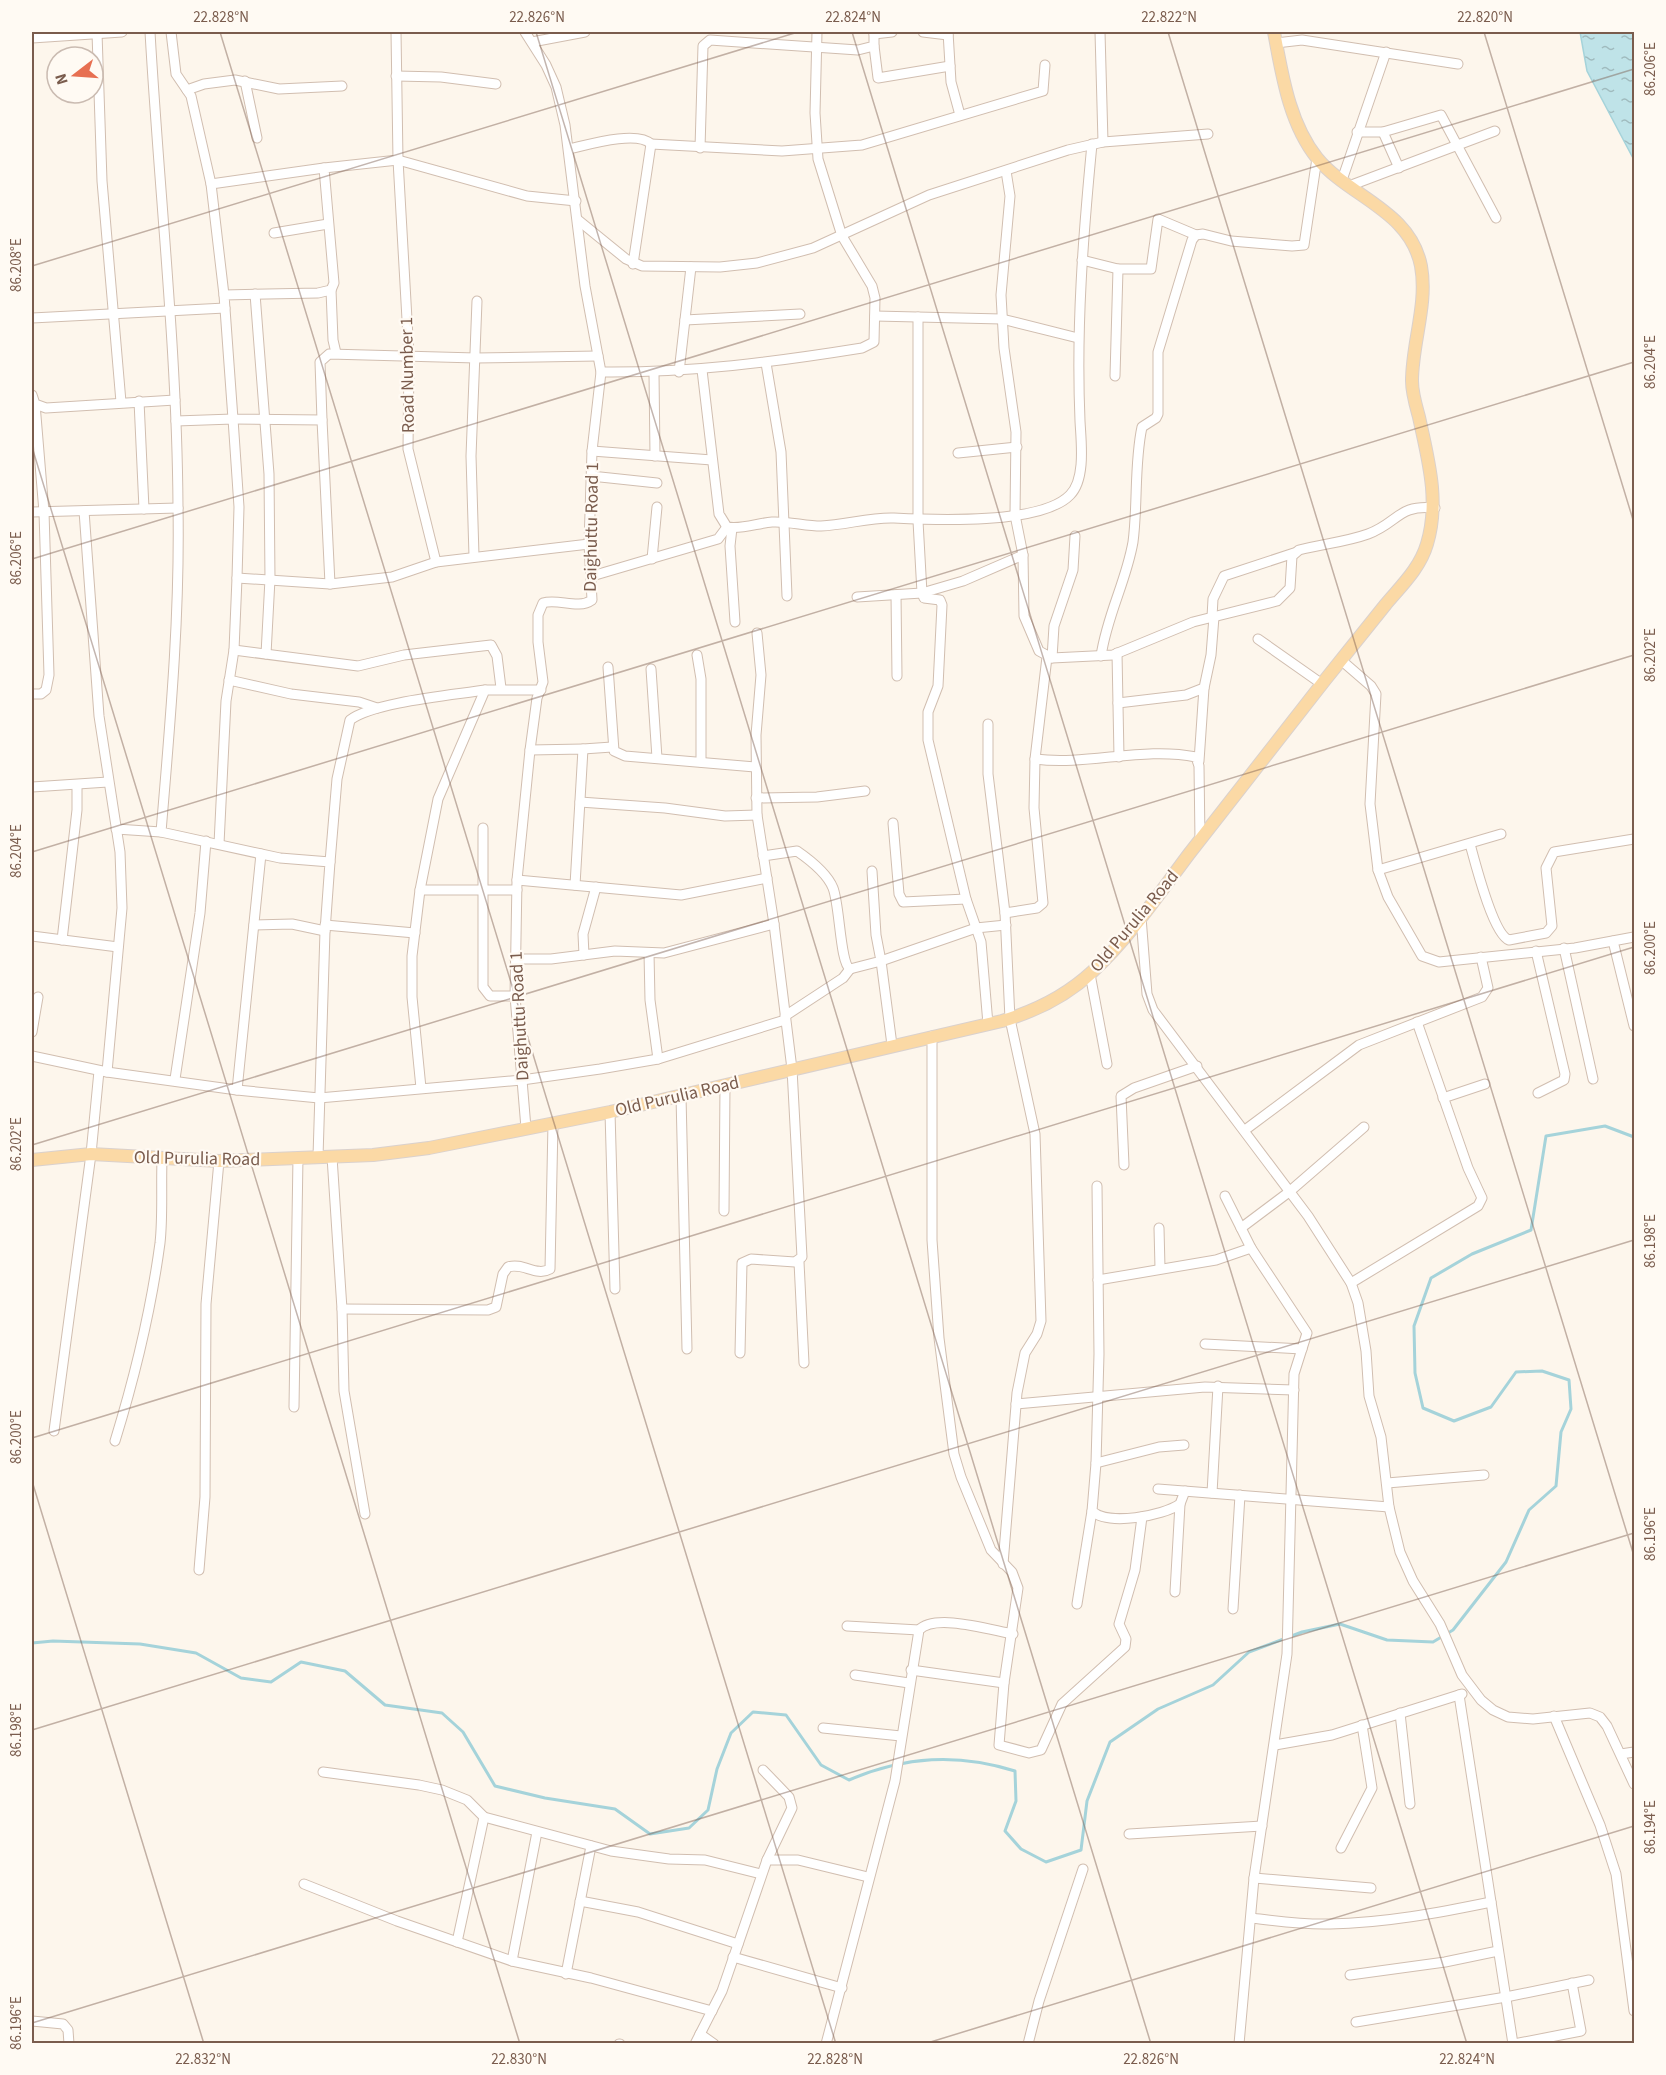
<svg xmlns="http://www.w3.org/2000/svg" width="1666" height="2075" font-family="'Source Sans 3',sans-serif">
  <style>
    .water { fill: url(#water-ripples); stroke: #a5d3da; stroke-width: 1.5 }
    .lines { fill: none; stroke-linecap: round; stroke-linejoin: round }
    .stream { stroke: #a5d3da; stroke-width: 3 }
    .minor-casing { stroke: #d1beb0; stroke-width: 11 }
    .major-casing { stroke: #dad1cd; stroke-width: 14 }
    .minor { stroke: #fff; stroke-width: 9 }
    .major { stroke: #fbd9a5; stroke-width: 12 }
    .ticks { fill: none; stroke: #7a5c4d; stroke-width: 1.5; stroke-opacity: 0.45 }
    .labels { text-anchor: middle; stroke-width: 4.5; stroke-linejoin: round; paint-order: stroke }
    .street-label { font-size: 18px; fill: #7a5c4d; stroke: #fffaf3 }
    .neatline { fill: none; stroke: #7a5c4d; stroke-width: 2 }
    .ticks-label { font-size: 15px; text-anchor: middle; fill: #7a5c4d }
  </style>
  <defs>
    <pattern id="water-ripples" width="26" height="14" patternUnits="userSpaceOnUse" patternTransform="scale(1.5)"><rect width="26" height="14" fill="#bfe3e8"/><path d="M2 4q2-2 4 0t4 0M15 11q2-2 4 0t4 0" fill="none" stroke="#a0bbbe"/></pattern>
  </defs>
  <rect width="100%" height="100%" fill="#fdf6ec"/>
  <polygon class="water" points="1580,32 1634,32 1634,160 1587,71"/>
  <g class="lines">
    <path class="stream" d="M 32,1643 L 53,1641 L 140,1644 L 196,1653 L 241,1678 L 271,1682 L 301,1662 L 345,1671 L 385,1705 L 442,1713 L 463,1732 L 495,1786 L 545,1798 L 615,1809 L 650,1834 L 689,1828 L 708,1810 L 717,1769 L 731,1733 L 753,1712 L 786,1715 L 821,1765 L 849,1780 C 905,1756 958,1753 1015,1771 L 1016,1801 L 1005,1831 L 1021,1849 L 1046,1862 L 1081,1850 L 1087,1801 L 1110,1742 L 1158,1709 L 1213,1685 L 1249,1652 L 1302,1632 L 1340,1624 L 1387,1640 L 1433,1642 L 1453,1630 L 1506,1562 L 1529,1510 L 1556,1486 L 1561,1432 L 1571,1409 L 1569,1380 L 1542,1371 L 1516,1372 L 1491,1407 L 1454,1421 L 1423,1408 L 1415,1373 L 1414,1326 L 1431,1278 L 1472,1254 L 1531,1230 L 1546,1136 L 1605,1126 L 1634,1137"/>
    <defs>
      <g id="minor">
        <path d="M 150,32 C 159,190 177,348 178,507 C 180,616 170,724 161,832 L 280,858 L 330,862 L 325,931 L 318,1157"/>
        <polyline points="171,32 176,74 191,96 211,184"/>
        <polyline points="396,32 398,160 409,355 408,449 436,562 589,544"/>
        <path d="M 525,32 L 546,65 L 556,87 L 565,125 L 585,286 L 601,372 L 592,451 L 589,544 L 592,600 C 578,610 558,598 543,603 L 538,615 L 538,642 L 543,682 L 537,698 L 530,750 L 517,880 L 515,996 L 526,1128"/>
        <polyline points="923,32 948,35"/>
        <polyline points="948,32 951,82 960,115"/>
        <polyline points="1100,32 1103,142"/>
        <polyline points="97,33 102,181 121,402"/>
        <polyline points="874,34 892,32"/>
        <polyline points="32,38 122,32"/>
        <polyline points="532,42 585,32"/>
        <polyline points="1276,43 1302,40 1458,64"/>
        <polyline points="874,46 878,78 950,66"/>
        <polyline points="396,76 441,77 496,84"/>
        <polyline points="245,81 257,138"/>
        <polyline points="187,90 204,84 235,80 279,89 342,86"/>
        <polyline points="1357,132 1383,132 1441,115 1496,218"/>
        <polyline points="1383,132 1399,168"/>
        <polyline points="651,144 782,151 862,145 1043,91 1045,65"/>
        <polyline points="700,148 703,46 710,40 858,50 874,46 874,32"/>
        <path d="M 569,149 C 587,145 637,130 651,144 L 633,264"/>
        <path d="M 1006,171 L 1010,196 L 1001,295 L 1004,348 L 1016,432 L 1015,515 L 1023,555 L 1024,616 L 1039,651 L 1052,658 L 1113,655 L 1193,622 L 1277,601 L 1290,588 L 1292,556 L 1299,550 C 1322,544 1346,542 1368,534 C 1398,523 1398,504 1435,508"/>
        <polyline points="1342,180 1386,52"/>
        <polyline points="1349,186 1495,131"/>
        <polyline points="578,220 626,259 642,266 720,267 757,263 813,248 929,195 1068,150 1103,142 1208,134"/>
        <polyline points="274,233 328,224"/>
        <polyline points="1082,260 1118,269"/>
        <polyline points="331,290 333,340 336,353"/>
        <polyline points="255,294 269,474 270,579 266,654"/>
        <polyline points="224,295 211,184 324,168"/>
        <polyline points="875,316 1002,319 1078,338"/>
        <polyline points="918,317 918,521 922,593 924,598 940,600 942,605 938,686 928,712 928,740 966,899 981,942 988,1024"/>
        <polyline points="32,318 225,308"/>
        <polyline points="685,320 800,314"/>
        <polyline points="766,363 781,452 787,596"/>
        <path d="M 702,370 L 719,514 L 727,527 C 741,530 758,523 772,522 C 788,521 805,526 821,526 C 846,525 870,517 894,518 C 934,520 1041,525 1070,495 C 1086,479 1081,441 1080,421 C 1076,328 1083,237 1092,144"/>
        <path d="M 601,372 C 690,373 775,362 862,348 L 874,342 L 875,298 L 872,286 L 842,236 L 818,159 L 815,113 L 817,32"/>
        <polyline points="679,372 691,267"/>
        <polyline points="654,373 655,456"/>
        <polyline points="1115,376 1118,269 1151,269 1158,219 1196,235"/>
        <polyline points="32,395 35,404 46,408 175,400"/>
        <polyline points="139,401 144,509"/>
        <polyline points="32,405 35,404 44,512 49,675 46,690 41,694 32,694"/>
        <polyline points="322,420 320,362 329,354 476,358 598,356"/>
        <polyline points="176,421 233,419 239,507 237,578 234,650 226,701 219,844"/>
        <polyline points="592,451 712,460"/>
        <polyline points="958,453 1017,447"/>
        <polyline points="591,476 657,483"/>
        <polyline points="84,511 99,716 120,852 122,908 107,1072"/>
        <polyline points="32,512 178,508"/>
        <polyline points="732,528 730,546 735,622"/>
        <polyline points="474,556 471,456 477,301"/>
        <polyline points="652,559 657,507"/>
        <polyline points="436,562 392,577 330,584 322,420 233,419 224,295 318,293 331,290 334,283 324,168 398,160 527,196 576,201"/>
        <polyline points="592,576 718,539 727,527"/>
        <polyline points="237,578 330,584"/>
        <polyline points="896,595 897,676"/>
        <polyline points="857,597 922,593 963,581 1023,555"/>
        <polyline points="1212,617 1213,599 1224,576 1294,553"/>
        <polyline points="1258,639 1322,684"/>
        <polyline points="234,650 358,666 404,655 491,645 497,656 501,688"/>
        <polyline points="1117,653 1119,757"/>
        <polyline points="697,655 701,679 701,762"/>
        <path d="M 1101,656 C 1107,615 1126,582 1133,542 C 1138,504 1134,464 1142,427 L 1156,418 L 1158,414 L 1158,352 L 1192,240 L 1196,235 L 1203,234 L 1231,241 L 1292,246 L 1304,245 L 1317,158"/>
        <polyline points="1052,658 1054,626 1073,570 1075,536"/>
        <polyline points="1341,660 1371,686 1376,694 1370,804 1378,870 1388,897 1422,956 1439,962 1575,948 1634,937"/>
        <polyline points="608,667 614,751 625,756 755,767"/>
        <polyline points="651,669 657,758"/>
        <polyline points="229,680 291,694 359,702 377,708"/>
        <polyline points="1118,703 1186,695 1204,688 1211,655 1214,617"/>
        <polyline points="988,724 988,774 1005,913 1010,1019 1035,1134 1041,1321 1037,1334 1025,1353 1017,1393 1003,1564"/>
        <polyline points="583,749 612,747"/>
        <polyline points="530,750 583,749 575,885"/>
        <path d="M 1035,759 C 1088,766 1143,746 1196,757 L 1199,766 L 1200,840"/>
        <polyline points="1199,761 1204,688"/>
        <polyline points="32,787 108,782"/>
        <polyline points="756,798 817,797 865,791"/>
        <polyline points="580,802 665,808 725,816 757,815"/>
        <polyline points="893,823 899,894 903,902 966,899"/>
        <polyline points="483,828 483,987 490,996 515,996"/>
        <polyline points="116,829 161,832"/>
        <path d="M 1470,844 C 1475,862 1493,934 1509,940 L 1546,933 L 1552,926 L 1546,868 L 1554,852 L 1634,839"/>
        <path d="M 763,856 L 797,851 C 810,860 827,873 833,888 C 840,906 840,963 850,969 L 881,961 L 876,935 L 872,871"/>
        <path d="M 330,862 L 337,779 L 350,720 C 373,702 454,695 485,690"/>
        <polyline points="1378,870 1501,834"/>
        <polyline points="517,880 681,895 767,878"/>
        <polyline points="420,890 517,890"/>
        <polyline points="1005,913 1037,908 1043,903 1034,808 1035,759 1047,657"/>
        <polyline points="1141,917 1147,994 1153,1010 1308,1216 1351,1283 1358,1303 1366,1351 1369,1396 1381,1437 1389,1507 1400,1552 1413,1581 1440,1624 1462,1675 1481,1700 1493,1710 1508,1717 1533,1719 1590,1713 1600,1717 1607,1726 1634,1784"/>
        <polyline points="254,925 292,924 325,931"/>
        <polyline points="325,925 415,933"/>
        <polyline points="32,936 118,947"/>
        <polyline points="62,940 77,810 77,785"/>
        <polyline points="1613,941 1634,1026"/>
        <polyline points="1564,948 1593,1079"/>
        <polyline points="1536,951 1565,1074 1564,1080 1538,1093"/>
        <polyline points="649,953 650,1000 658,1059"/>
        <polyline points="584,955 583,934 596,887"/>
        <polyline points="515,959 551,959 615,951 664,953 774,924"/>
        <polyline points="1090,974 1107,1064"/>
        <polyline points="32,1032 38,997"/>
        <polyline points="932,1036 932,1240 939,1338 954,1454 961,1477 991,1550 1012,1572 1018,1588 1004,1683 999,1745 1029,1753 1041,1750 1062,1704 1125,1647 1126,1639 1119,1624 1135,1570 1142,1517"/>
        <polyline points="892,1045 881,961 976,928 1006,925"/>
        <polyline points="32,1056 107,1072 237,1090 319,1098 522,1080 600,1069 658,1059 785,1020 785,1016 843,978 850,969"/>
        <polyline points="175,1079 200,913 206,841"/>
        <polyline points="421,1088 412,997 412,956 420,890 438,799 485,690 541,690"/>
        <polyline points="237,1090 261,854"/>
        <polyline points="681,1096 687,1349"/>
        <polyline points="1443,1098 1485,1084"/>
        <polyline points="610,1112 615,1289"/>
        <polyline points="1245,1130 1359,1045 1482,997 1488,988 1481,957"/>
        <polyline points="332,1157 342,1309 344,1391 365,1514"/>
        <polyline points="1124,1165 1121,1096 1134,1088 1197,1066"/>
        <path d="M 1097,1186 L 1099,1354 L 1096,1463 L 1092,1511 C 1108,1526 1163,1516 1180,1504 L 1185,1491"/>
        <polyline points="1225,1196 1251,1248 1307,1333 1294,1374 1287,1654 1254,1878 1239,2044"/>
        <polyline points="724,1211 725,1085"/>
        <polyline points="1159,1228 1160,1268"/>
        <polyline points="1241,1228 1289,1192 1364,1127"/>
        <polyline points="799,1262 804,1363"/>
        <polyline points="1098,1280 1216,1260 1251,1248"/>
        <polyline points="1351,1283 1478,1206 1482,1198 1468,1168 1417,1022"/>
        <path d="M 342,1309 L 488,1310 L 496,1307 L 503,1274 L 508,1267 C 523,1262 536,1277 550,1269 L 553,1123"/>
        <polyline points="1205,1344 1302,1349"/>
        <polyline points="740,1353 742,1263 751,1259 795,1262 802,1257 792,1069 774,924 757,815 756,735 761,675 757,633"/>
        <polyline points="1016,1404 1205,1387 1294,1390"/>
        <polyline points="294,1407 298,1157"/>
        <polyline points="54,1431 91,1154 99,1071"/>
        <path d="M 115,1441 C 135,1376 151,1310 160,1243 C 163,1216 161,1187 162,1160"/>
        <polyline points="1096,1463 1159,1447 1184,1445"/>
        <polyline points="1387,1483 1484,1475"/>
        <polyline points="1158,1489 1389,1507"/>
        <polyline points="1212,1493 1218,1386"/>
        <polyline points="199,1570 205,1497 206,1304 219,1161"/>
        <polyline points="1175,1592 1180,1504"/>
        <polyline points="1077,1604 1092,1511"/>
        <polyline points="1233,1609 1240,1495"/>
        <polyline points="847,1626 919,1630"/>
        <polyline points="911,1670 1004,1683"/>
        <polyline points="855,1675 909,1683"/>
        <polyline points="1459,1695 1513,2044"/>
        <polyline points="1400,1713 1410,1804"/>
        <polyline points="1554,1716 1600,1825 1616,1874 1634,2011"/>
        <polyline points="823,1728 901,1736"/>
        <polyline points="1275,1745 1332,1735 1462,1694"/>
        <polyline points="1621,1754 1634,1752"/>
        <polyline points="763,1770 789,1797 792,1808 767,1860"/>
        <polyline points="323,1772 419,1785 442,1790 467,1800 484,1817 611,1851 669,1859 705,1860 761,1874"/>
        <polyline points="1129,1834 1262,1826"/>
        <polyline points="1341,1848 1372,1788 1362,1725"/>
        <polyline points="1254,1878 1371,1888"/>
        <polyline points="304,1884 397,1921 512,1961 591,1978 712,2011"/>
        <polyline points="580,1901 638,1912 738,1944"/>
        <path d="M 1251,1918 C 1277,1921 1303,1925 1330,1924 C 1384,1923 1438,1913 1491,1902"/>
        <polyline points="457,1942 484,1817"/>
        <polyline points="733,1957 842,1988"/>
        <polyline points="512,1961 537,1832"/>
        <polyline points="566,1974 591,1846"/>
        <polyline points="1350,1975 1445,1962 1498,1951"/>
        <polyline points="32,2021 63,2024 68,2030 69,2044"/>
        <polyline points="1356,2022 1506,1997 1589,1980"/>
        <polyline points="700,2034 714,2044"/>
        <polyline points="619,2044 620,2044"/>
        <polyline points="695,2044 722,1991 767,1860 798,1860 868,1877"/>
        <path d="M 826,2044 L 895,1781 L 919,1630 C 935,1613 990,1630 1013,1634"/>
        <polyline points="1028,2044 1039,2001 1083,1869"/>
        <polyline points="1514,2044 1581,2031 1572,1983"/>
      </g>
      <path id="major" d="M 32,1160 L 91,1154 L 219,1161 L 373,1155 L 429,1148 L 610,1112 L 1002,1021 C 1036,1011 1065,997 1092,972 C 1129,938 1159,894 1189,854 C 1234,796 1279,738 1325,680 C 1345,655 1366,629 1386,604 C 1402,585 1420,568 1427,544 C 1440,501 1428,459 1419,417 C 1416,406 1412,393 1412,381 C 1412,343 1428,304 1421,266 C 1410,210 1349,197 1317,158 C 1289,123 1282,74 1274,32"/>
    </defs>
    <use href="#minor" class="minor-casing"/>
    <use href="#major" class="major-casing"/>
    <use href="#minor" class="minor"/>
    <use href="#major" class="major"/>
  </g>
  <path class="ticks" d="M 220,32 L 836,2044M 536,32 L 1151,2044M 852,32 L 1467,2044M 1168,32 L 1634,1556M 1484,32 L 1634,523M 32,266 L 798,32M 32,447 L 520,2044M 32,559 L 1634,69M 32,852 L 1634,362M 32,1145 L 1634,655M 32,1438 L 1634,947M 32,1481 L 204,2044M 32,1730 L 1634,1240M 32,2023 L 1634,1533M 924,2044 L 1634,1826"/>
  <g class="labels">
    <g class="street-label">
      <text transform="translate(407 375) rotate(-91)" y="6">Road Number 1</text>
      <text transform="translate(591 527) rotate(-89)" y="6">Daighuttu Road 1</text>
      <text transform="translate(1134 921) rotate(-50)" y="6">Old Purulia Road</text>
      <text transform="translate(519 1016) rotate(-93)" y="6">Daighuttu Road 1</text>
      <text transform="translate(677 1096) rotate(-13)" y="6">Old Purulia Road</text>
      <text transform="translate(197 1158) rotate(1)" y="6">Old Purulia Road</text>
    </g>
  </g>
  <rect width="1666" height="2075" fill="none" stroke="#fffaf3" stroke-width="66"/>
  <g transform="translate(75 75) rotate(253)"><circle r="28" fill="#fffaf3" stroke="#cabbb1" stroke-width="1.5"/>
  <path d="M0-4.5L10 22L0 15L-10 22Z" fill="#e76f51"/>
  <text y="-9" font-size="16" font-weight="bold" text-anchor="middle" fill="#7a5c4d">N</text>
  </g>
  <rect x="33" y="33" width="1600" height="2009" class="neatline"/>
  <g class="ticks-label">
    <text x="221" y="22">22.828°N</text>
    <text x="537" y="22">22.826°N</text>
    <text x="853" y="22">22.824°N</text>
    <text x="1169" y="22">22.822°N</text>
    <text x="1485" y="22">22.820°N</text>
    <text transform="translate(1650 69) rotate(-90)" y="5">86.206°E</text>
    <text transform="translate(16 265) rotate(-90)" y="5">86.208°E</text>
    <text transform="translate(1650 362) rotate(-90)" y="5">86.204°E</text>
    <text transform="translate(16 558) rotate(-90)" y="5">86.206°E</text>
    <text transform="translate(1650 655) rotate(-90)" y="5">86.202°E</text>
    <text transform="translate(16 851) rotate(-90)" y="5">86.204°E</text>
    <text transform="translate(1650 948) rotate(-90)" y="5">86.200°E</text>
    <text transform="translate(16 1144) rotate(-90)" y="5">86.202°E</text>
    <text transform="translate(1650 1241) rotate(-90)" y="5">86.198°E</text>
    <text transform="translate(16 1437) rotate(-90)" y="5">86.200°E</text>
    <text transform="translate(1650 1534) rotate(-90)" y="5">86.196°E</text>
    <text transform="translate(16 1730) rotate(-90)" y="5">86.198°E</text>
    <text transform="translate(1650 1827) rotate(-90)" y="5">86.194°E</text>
    <text transform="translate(16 2023) rotate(-90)" y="5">86.196°E</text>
    <text x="203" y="2064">22.832°N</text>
    <text x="519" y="2064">22.830°N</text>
    <text x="835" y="2064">22.828°N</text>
    <text x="1151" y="2064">22.826°N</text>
    <text x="1467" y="2064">22.824°N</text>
  </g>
</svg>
